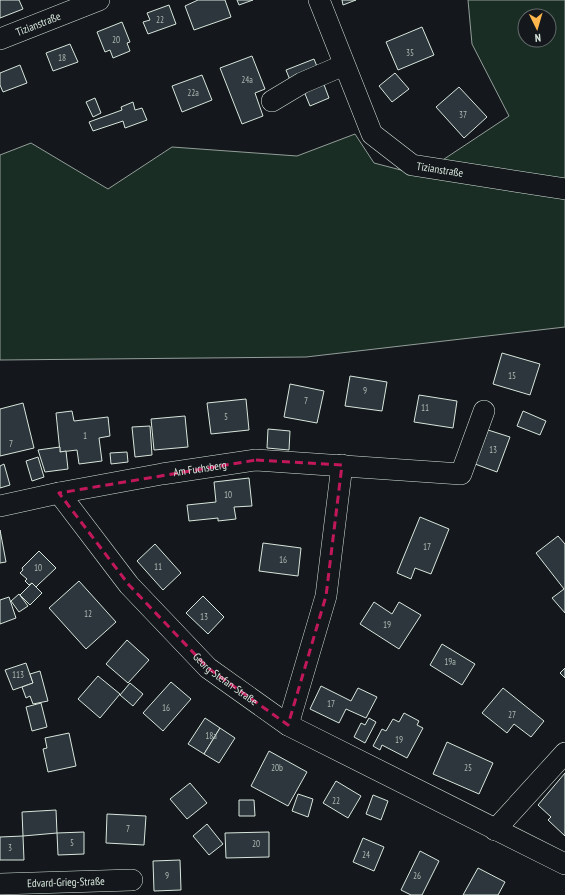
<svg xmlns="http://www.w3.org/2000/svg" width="565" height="895" font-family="'PT Sans Narrow',sans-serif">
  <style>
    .green { fill: #1a2d24; stroke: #939e99; fill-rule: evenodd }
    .building { fill: #2c363c; stroke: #d8e6dc }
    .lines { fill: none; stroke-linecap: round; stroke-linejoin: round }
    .minor-casing { stroke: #d8e6dc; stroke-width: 22 }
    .minor { stroke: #14181c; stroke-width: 21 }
    .marked { fill: none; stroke: #c2185b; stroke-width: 3; stroke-dasharray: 8 5; stroke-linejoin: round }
    .labels { text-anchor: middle; stroke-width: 3; stroke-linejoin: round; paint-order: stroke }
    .number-label { font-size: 9px; fill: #adbab4 }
    .street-label { font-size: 11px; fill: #d8e6dc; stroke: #14181c }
  </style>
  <rect width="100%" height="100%" fill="#14181c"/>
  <path class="green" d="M 468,0 L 565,0 L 565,327 L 306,357 L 0,360 L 0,155 L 31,143 L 108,189 L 172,147 L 297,156 L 355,134 L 374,163 L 420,175 L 509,116 L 472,44 ZM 525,16 L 549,16 L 549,40 L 525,40 Z"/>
  <g class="building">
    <polygon points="0,0 19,0 23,9 0,18"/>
    <polygon points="198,0 225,0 231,17 194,30 185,6"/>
    <polygon points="237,0 253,0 239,5"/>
    <polygon points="342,0 356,0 343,5"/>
    <polygon points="169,5 176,24 148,34 143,22 150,20 147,13"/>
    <polygon points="122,22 130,42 127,43 130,51 113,58 110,50 105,52 97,32"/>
    <polygon points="422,27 434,55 398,70 386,42"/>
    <polygon points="70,44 78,62 53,71 46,53"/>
    <polygon points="252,56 265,89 255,93 263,116 242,124 220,68"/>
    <polygon points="314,59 318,69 290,80 286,70"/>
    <polygon points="20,65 27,83 3,92 0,85 0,73"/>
    <polygon points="395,73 409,89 392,102 379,86"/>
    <polygon points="202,75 212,100 182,112 172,86"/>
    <polygon points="323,82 329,98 310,106 303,89"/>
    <polygon points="459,87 487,117 464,138 436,107"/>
    <polygon points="95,98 101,113 93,117 86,102"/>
    <polygon points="133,102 135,110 142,108 147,120 125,128 123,121 93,131 89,122 122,110 121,107"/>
    <polygon points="502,353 540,364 530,395 493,384"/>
    <polygon points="350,376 387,382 382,411 345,406"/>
    <polygon points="290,384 324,391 317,423 284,417"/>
    <polygon points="419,395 457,401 453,428 414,422"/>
    <polygon points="246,399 249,430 211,434 207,403"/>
    <polygon points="23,403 34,448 0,456 0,409"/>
    <polygon points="72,411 74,421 108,417 110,436 99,438 102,461 79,464 77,450 60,452 56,413"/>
    <polygon points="523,411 546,421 540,435 517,426"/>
    <polygon points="185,416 188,447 154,450 151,419"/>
    <polygon points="150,426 152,455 135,457 132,427"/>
    <polygon points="268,429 290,431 289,450 267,448"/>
    <polygon points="488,430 510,437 497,472 475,464"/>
    <polygon points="60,447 60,452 66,451 68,469 45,472 38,450"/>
    <polygon points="127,452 128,462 111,464 110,453"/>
    <polygon points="38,457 44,477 32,481 26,461"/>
    <polygon points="4,464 10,485 0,488 0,466"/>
    <polygon points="249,478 252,506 234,507 236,519 218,521 218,518 189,521 187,505 216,502 214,482"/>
    <polygon points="420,517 449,529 431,574 415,568 411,579 397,573"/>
    <polygon points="0,530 6,562 0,563"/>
    <polygon points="558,536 565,544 565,613 552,598 564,589 536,553"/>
    <polygon points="263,543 301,548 298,576 259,571"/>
    <polygon points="155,544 181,573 163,590 137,561"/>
    <polygon points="39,551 56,568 39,584 36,587 32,583 29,585 25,581 27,579 20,573 23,570 22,568"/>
    <polygon points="79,581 116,622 86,649 49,608"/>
    <polygon points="32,583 42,593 30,605 20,595"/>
    <polygon points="19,594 28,606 19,612 11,601"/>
    <polygon points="203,596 224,617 208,634 186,613"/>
    <polygon points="9,597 16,618 0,624 0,600"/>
    <polygon points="374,602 392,614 399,602 421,615 399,649 360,624"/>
    <polygon points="127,640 149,660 128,683 106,664"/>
    <polygon points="442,644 475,664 462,685 430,665"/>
    <polygon points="26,663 33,683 13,690 5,670"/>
    <polygon points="565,668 565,678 560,673"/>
    <polygon points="40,671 48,701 33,704 30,696 26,698 22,687 33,683 30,674"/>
    <polygon points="98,676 120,694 100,718 78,699"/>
    <polygon points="171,682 191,699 163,731 143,713"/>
    <polygon points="130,683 143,694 133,706 120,695"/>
    <polygon points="321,686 351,701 358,688 377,697 366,718 346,709 339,723 310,709"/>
    <polygon points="503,688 544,721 531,737 514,724 507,733 482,713"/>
    <polygon points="41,703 47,727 32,731 26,707"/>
    <polygon points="404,713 419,721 417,725 423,728 407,758 382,745 380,750 373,746 382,729 386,731 393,719 399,722"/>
    <polygon points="205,718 220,728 204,754 188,744"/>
    <polygon points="369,718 376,722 365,743 354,737 361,723 365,725"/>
    <polygon points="220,728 235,738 219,763 204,754"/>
    <polygon points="69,733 76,766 48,772 43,749 47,748 45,738"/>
    <polygon points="447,742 493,763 479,794 433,774"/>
    <polygon points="269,751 307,772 288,806 251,786"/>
    <polygon points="565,773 565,836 548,820 551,817 538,805"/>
    <polygon points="336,781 361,796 348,818 323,803"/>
    <polygon points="190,783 207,803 187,819 170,799"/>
    <polygon points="298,794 313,799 308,817 292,811"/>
    <polygon points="373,795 388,801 381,820 366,814"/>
    <polygon points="239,800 254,800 255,816 239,816"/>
    <polygon points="56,810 57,833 23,836 22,812"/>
    <polygon points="107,814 146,816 144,845 106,843"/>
    <polygon points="207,824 223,844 209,855 193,836"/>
    <polygon points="84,832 84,854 58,855 57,833"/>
    <polygon points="269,832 269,857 226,858 225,833"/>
    <polygon points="23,836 24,860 0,860 0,837"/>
    <polygon points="363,838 384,847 374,871 353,862"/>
    <polygon points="420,851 439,861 422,895 411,895 401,890"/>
    <polygon points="180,860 181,890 154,891 153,861"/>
    <polygon points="478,868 505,882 498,895 463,895"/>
  </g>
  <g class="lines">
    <defs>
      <g id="minor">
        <path id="s1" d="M 319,0 L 372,134 L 412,165 L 565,189"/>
        <path id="s2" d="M 0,39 L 99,0"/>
        <polyline points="272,101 302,83 344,65"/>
        <path id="s3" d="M 59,493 L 162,474 L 256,460 L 461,474 L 484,411"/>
        <path id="s4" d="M 0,506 L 59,493 L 129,585 L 208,668 L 288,725 L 565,864"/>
        <polyline points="288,725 326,596 342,465"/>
        <polyline points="495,830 565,753"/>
        <path id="s5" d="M 0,884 L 132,880"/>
      </g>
    </defs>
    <use href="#minor" class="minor-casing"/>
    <use href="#minor" class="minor"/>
  </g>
  <path class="marked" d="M 256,460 L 342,465 L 326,596 L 288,725 L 208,668 L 129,585 L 59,493 Z"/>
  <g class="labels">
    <g class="number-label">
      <text x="160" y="23">22</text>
      <text x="116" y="43">20</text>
      <text x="410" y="56">35</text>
      <text x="62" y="61">18</text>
      <text x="247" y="83">24a</text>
      <text x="193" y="96">22a</text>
      <text x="463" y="118">37</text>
      <text x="512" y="379">15</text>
      <text x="365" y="394">9</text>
      <text x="306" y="404">7</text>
      <text x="425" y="411">11</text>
      <text x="226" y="420">5</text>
      <text x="85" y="439">1</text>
      <text x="11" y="447">7</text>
      <text x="493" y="453">13</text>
      <text x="228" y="498">10</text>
      <text x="427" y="550">17</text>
      <text x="283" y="563">16</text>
      <text x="158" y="570">11</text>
      <text x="38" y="571">10</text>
      <text x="88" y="617">12</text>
      <text x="204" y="620">13</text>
      <text x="387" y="628">19</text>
      <text x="450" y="665">19a</text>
      <text x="18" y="678">113</text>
      <text x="331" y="707">17</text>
      <text x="166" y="711">16</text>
      <text x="512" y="718">27</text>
      <text x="211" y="739">18a</text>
      <text x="399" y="743">19</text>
      <text x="277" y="771">20b</text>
      <text x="468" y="771">25</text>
      <text x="336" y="804">22</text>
      <text x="128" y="832">7</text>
      <text x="72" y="846">5</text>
      <text x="256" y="847">20</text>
      <text x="10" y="851">3</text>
      <text x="366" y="858">24</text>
      <text x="167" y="879">9</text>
      <text x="417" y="879">26</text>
    </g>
    <g class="street-label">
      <text dy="4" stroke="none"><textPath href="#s2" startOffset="41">Tizianstraße</textPath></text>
      <text dy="4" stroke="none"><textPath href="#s1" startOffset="223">Tizianstraße</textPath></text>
      <text dy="4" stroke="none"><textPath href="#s3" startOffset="143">Am Fuchsberg</textPath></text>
      <text dy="4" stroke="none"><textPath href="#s4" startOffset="311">Georg-Stefan-Straße</textPath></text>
      <text dy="4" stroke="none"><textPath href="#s5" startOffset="66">Edvard-Grieg-Straße</textPath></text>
    </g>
  </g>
  <g transform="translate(537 28) rotate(175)"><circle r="19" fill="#14181c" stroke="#626a69"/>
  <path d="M0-3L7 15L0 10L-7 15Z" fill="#ffb74d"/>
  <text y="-6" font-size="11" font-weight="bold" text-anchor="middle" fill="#d8e6dc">N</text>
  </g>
</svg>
